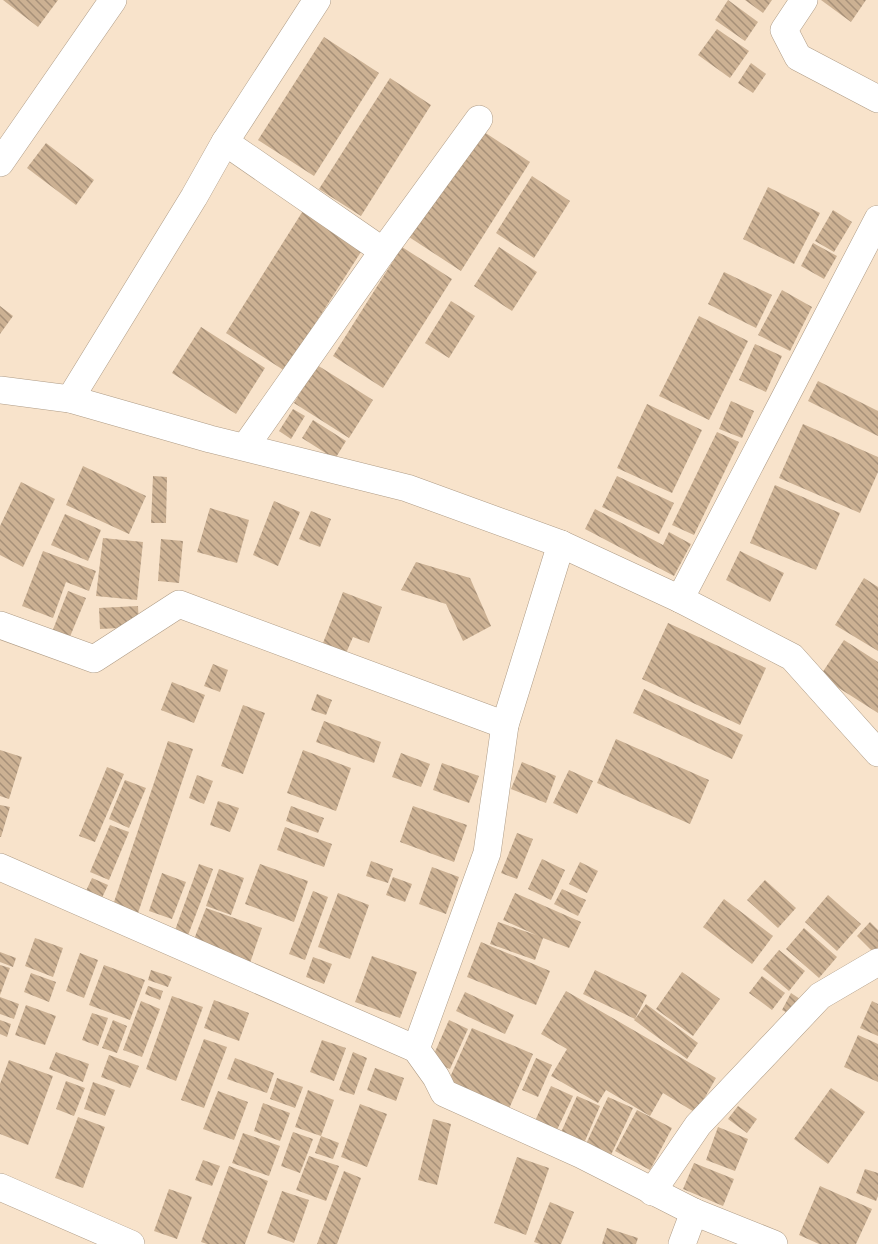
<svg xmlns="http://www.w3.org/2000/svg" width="878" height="1244" font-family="'Titillium Web',sans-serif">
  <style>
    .building { fill: url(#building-back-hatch) }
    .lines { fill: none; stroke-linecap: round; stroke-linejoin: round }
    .street-casing { stroke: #af9c86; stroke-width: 28 }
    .street { stroke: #fff; stroke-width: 27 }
  </style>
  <defs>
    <pattern id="building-back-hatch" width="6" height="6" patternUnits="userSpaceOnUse" patternTransform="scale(1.5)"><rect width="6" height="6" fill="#ccb193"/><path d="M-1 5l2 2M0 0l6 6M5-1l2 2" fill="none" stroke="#a69078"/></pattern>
  </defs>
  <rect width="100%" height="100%" fill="#f8e3cb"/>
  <g class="building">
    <polygon points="3,0 58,0 38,27"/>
    <polygon points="728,0 758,22 745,41 715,20"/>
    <polygon points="745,0 772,0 763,13"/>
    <polygon points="821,0 866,0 851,22"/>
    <polygon points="717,29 749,51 730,78 698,55"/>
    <polygon points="324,37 379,73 314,176 258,140"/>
    <polygon points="751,63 766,74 753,93 738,83"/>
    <polygon points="390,78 431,105 361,216 319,189"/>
    <polygon points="478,128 530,162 461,271 409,237"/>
    <polygon points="46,143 94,180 76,205 27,168"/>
    <polygon points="532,176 570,201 534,258 496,233"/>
    <polygon points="768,187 820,213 794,264 743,239"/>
    <polygon points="306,206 366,244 285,371 226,333"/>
    <polygon points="833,210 852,222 834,252 815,241"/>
    <polygon points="813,243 837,256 824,279 801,266"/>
    <polygon points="402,247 452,279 383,388 333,356"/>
    <polygon points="499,247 537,272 512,311 474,286"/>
    <polygon points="724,272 772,295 756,328 708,304"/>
    <polygon points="782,290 812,307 790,351 758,335"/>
    <polygon points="451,301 475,316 449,358 425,343"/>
    <polygon points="0,306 13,316 0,334"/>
    <polygon points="699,316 748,341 709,420 659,396"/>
    <polygon points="201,327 265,368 236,414 172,373"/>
    <polygon points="755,344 782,356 766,392 739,380"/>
    <polygon points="317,365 373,400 349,438 294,403"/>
    <polygon points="818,381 878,411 878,436 808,401"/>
    <polygon points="731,401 754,411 742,438 719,429"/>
    <polygon points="647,404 702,430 672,493 617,468"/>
    <polygon points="293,409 305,416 291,439 279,431"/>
    <polygon points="313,420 346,441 335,459 302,438"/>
    <polygon points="803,424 878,457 878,472 860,513 779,478"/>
    <polygon points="717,432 739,442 694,535 672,525"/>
    <polygon points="83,466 146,496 129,534 66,505"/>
    <polygon points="153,476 167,477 166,523 151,523"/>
    <polygon points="617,476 674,503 659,534 602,507"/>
    <polygon points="21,482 55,499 23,567 0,555 0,526"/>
    <polygon points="775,485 840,513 816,570 750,543"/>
    <polygon points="274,501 300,512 278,566 253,555"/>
    <polygon points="210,508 249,520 237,563 197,552"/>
    <polygon points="595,509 663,545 669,532 691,544 674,576 585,529"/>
    <polygon points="311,511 331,519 320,547 299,539"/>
    <polygon points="65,514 101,530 88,561 51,545"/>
    <polygon points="103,538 143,542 137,600 96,596"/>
    <polygon points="161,539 183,541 179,583 158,581"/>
    <polygon points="43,551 96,571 89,591 66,582 53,618 22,606"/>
    <polygon points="740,551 784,573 770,602 726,580"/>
    <polygon points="416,562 470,578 491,626 463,641 446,604 401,590"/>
    <polygon points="864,578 878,587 878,651 835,625"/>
    <polygon points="68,591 86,598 69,639 52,632"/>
    <polygon points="343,592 382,607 369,643 353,637 344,658 321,648"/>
    <polygon points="138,606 139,627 100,629 99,608"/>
    <polygon points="668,623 766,668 740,725 642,679"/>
    <polygon points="844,640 878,662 878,713 820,676"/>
    <polygon points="213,664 228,670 220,692 204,686"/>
    <polygon points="172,682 205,695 194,723 161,710"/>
    <polygon points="644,689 743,735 732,759 633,713"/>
    <polygon points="317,694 332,700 326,715 311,710"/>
    <polygon points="243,705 265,713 243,774 221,766"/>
    <polygon points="324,721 381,742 374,763 316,742"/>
    <polygon points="616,739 709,780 690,824 597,783"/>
    <polygon points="168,741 193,749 137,916 112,908"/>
    <polygon points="0,750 22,757 9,799 0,796"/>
    <polygon points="303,750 351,768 336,811 287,793"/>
    <polygon points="401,753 430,764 421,787 392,777"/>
    <polygon points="522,762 556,776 546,803 511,789"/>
    <polygon points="442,763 479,776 469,803 433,790"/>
    <polygon points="107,767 124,774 95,842 79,836"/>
    <polygon points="569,770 593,781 577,814 553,803"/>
    <polygon points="197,775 213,781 204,804 189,798"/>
    <polygon points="125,780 146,788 129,828 109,819"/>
    <polygon points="218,801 239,808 230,832 210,825"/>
    <polygon points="0,805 10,807 1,837 0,837"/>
    <polygon points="291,806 324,818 318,833 286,821"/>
    <polygon points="413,806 467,825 454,862 400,842"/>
    <polygon points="110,825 129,832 109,880 90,872"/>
    <polygon points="285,827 332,844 324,867 277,850"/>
    <polygon points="517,833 533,839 517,879 501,873"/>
    <polygon points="542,859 565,870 551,900 528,889"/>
    <polygon points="371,861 393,869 388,883 366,876"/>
    <polygon points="580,862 598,871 587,893 569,884"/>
    <polygon points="199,864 213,869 187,938 174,933"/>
    <polygon points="260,864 308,881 294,922 245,904"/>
    <polygon points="432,867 459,877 446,914 419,904"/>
    <polygon points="219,869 244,878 231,915 206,906"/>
    <polygon points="162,873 186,882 172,919 149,911"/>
    <polygon points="393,877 412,884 405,902 386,895"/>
    <polygon points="92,878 108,885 101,900 85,893"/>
    <polygon points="765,880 796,908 778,928 747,900"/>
    <polygon points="562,889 586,900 578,916 554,904"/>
    <polygon points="313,891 328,897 305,960 289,954"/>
    <polygon points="338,893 369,905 350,959 318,947"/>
    <polygon points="515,893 581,922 569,948 543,938 535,960 490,944 498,922 536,935 503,920"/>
    <polygon points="828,895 861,924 837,951 805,922"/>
    <polygon points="724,899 773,936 752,964 703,927"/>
    <polygon points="206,908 262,928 250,963 193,942"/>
    <polygon points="870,922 878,930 878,951 875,954 857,936"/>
    <polygon points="804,928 837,957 819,978 786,949"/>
    <polygon points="35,938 63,948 53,977 25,966"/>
    <polygon points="481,942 550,971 536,1005 467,977"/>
    <polygon points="779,950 805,971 789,991 763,969"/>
    <polygon points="0,952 16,958 13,967 0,962"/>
    <polygon points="80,953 98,960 84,998 66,991"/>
    <polygon points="372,956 417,972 400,1018 355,1002"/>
    <polygon points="313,957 332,964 324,984 306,977"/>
    <polygon points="0,965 10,968 0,995"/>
    <polygon points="104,965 145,980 130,1020 89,1005"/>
    <polygon points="151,970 172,977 168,987 148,980"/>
    <polygon points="595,970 647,995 635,1019 646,1004 698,1043 687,1059 634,1020 635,1019 583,994"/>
    <polygon points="682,972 720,999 693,1036 656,1009"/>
    <polygon points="31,973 56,982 49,1002 24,992"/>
    <polygon points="762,976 785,993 772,1010 749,993"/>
    <polygon points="148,986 163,991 160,1000 145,994"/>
    <polygon points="566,991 716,1078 696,1113 663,1093 650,1116 606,1090 598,1103 551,1076 567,1049 541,1034"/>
    <polygon points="465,992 514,1015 505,1034 456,1011"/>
    <polygon points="791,993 800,999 791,1015 782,1010"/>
    <polygon points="172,996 203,1007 176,1081 146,1069"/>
    <polygon points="0,997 19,1004 14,1019 0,1014"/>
    <polygon points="214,1000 249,1013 239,1041 204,1028"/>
    <polygon points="141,1001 160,1009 142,1057 123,1050"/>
    <polygon points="872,1001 878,1004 878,1036 860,1028"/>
    <polygon points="26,1005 56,1016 45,1045 15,1035"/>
    <polygon points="92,1013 108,1018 98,1046 82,1040"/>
    <polygon points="0,1020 11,1024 7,1037 0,1034"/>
    <polygon points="113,1020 127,1026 117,1053 102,1048"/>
    <polygon points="449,1020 468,1029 450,1069 431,1061"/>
    <polygon points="472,1028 533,1054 508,1111 447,1084"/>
    <polygon points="858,1035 878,1044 878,1082 844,1067"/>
    <polygon points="204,1039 227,1047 204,1108 181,1100"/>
    <polygon points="322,1040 346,1048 334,1081 310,1072"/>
    <polygon points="56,1052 89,1064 83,1082 49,1069"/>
    <polygon points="353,1052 367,1058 354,1095 339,1090"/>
    <polygon points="109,1055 139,1066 130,1088 101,1077"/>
    <polygon points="235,1058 274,1073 267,1093 227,1079"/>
    <polygon points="536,1058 552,1065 538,1097 522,1090"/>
    <polygon points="9,1060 53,1076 28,1145 0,1134 0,1084"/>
    <polygon points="375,1068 404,1078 396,1101 367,1090"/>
    <polygon points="277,1078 303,1087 295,1108 270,1099"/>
    <polygon points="66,1081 85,1088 74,1116 56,1109"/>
    <polygon points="93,1082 115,1090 105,1116 84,1109"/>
    <polygon points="551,1086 573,1096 556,1132 534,1123"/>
    <polygon points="831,1088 865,1112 828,1164 794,1139"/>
    <polygon points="308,1090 334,1100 321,1136 295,1127"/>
    <polygon points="218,1091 248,1102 234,1140 203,1129"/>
    <polygon points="577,1096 600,1106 582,1148 559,1137"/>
    <polygon points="608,1097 633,1108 610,1157 585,1146"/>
    <polygon points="263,1103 290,1113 280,1141 254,1131"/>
    <polygon points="360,1104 387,1114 367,1167 341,1157"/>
    <polygon points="738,1106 757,1119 747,1133 728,1119"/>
    <polygon points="637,1110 672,1128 650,1170 615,1151"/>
    <polygon points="78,1117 105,1127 83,1188 55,1178"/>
    <polygon points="433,1119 451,1124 437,1185 418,1180"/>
    <polygon points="718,1127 748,1139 735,1171 706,1160"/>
    <polygon points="293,1132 313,1139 300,1173 281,1166"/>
    <polygon points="243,1133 280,1146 269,1176 232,1163"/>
    <polygon points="321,1136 339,1143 333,1159 315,1153"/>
    <polygon points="309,1156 339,1166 326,1201 296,1190"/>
    <polygon points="517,1157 549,1168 526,1235 494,1223"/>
    <polygon points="203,1160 220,1166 212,1186 195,1180"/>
    <polygon points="694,1163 734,1179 723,1206 683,1189"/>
    <polygon points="229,1166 268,1181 245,1244 207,1244 201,1242"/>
    <polygon points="865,1169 878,1173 878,1196 876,1201 856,1193"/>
    <polygon points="344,1171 361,1178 337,1244 317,1244"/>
    <polygon points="820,1186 872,1209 856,1244 819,1244 799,1235"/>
    <polygon points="169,1189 192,1197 177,1239 154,1231"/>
    <polygon points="282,1191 309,1200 294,1243 267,1233"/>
    <polygon points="550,1202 574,1212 561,1244 540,1244 534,1242"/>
    <polygon points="607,1228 638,1238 636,1244 602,1244"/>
  </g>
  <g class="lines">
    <defs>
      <g id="street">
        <polyline points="804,0 784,30 798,57 878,99"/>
        <polyline points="225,142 383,251"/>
        <polyline points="0,163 113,0"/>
        <polyline points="0,390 70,399 210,439 407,488 561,544 680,599 792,657 878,753"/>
        <polyline points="70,399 194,197 225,142 317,0"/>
        <polyline points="245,447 383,251 479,119"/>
        <polyline points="561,544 505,725 487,853 416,1049 436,1077 444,1093 582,1155 694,1212 774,1244"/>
        <polyline points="680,599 878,219"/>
        <polyline points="0,625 94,659 179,604 505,725"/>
        <polyline points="0,867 416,1049"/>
        <polyline points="0,1187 131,1244"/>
        <polyline points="652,1192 698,1125 820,996 878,962"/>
        <polyline points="682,1244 694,1212"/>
      </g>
    </defs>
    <use href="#street" class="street-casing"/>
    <use href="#street" class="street"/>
  </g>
</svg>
